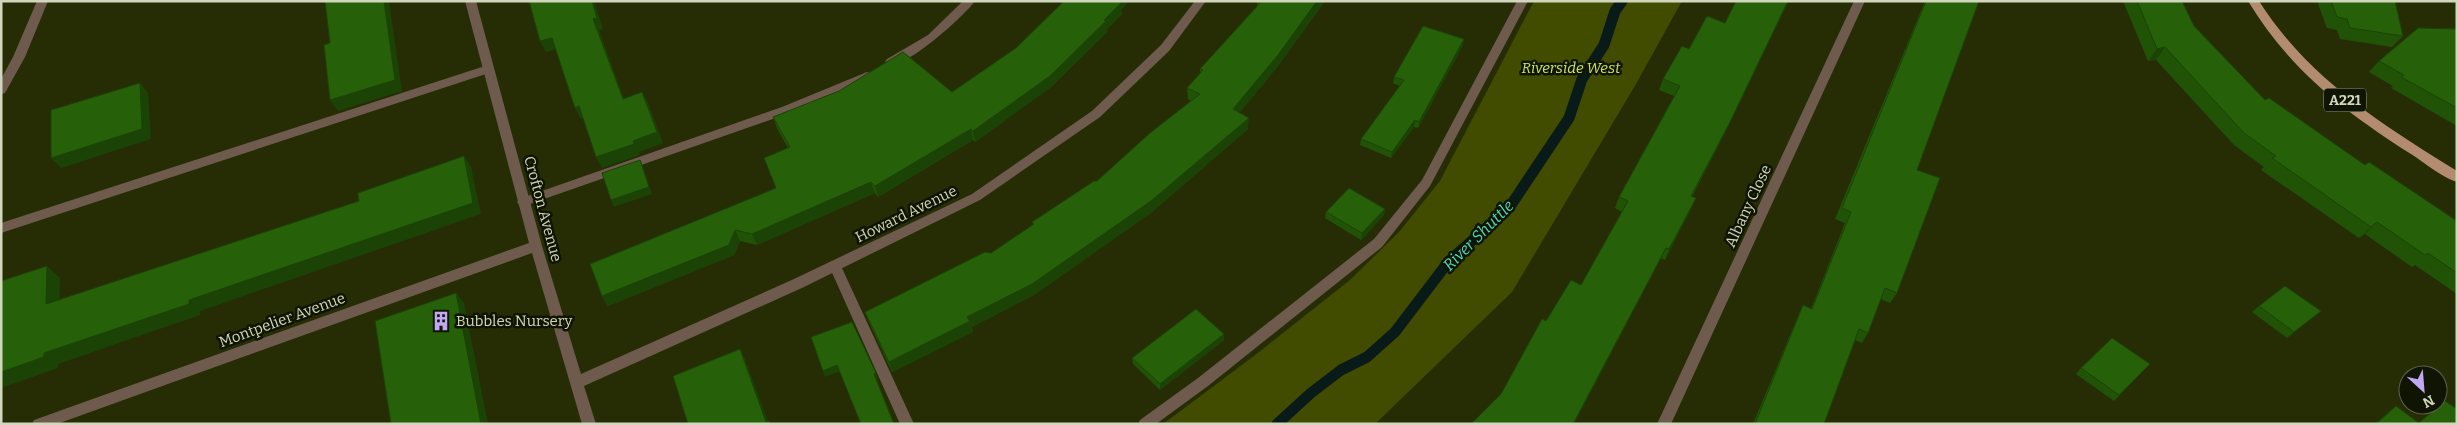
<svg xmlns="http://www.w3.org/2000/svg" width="2458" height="425" font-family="Bitter,serif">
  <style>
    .green { fill: #424c00 }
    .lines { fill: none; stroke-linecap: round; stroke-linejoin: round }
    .stream { stroke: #091b18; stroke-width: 11 }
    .lane { fill: #6e5b4d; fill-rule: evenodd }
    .street { fill: #6e5b4d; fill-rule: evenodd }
    .primary { fill: #b38c6f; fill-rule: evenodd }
    .wall { fill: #215307 }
    .shaded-wall { fill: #1b4306 }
    .building { fill: #266008; stroke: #1b4306 }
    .labels { text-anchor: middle; stroke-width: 5; stroke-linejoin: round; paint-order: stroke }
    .shield { fill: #101402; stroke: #979c84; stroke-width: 1 }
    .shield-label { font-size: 14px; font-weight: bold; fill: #d1d7bc }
    .park-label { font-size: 15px; font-style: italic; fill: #cde561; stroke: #101402 }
    .street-label { font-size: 15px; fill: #d1d7bc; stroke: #101402 }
    .poi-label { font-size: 15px; fill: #d1d7bc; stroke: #101402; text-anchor: start }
    .water-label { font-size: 16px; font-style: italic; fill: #4ddbc0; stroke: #101402 }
  </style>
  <rect width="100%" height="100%" fill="#262d05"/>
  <polygon class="green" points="1534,1 1682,1 1636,84 1512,292 1375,424 1163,424 1254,356 1350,280 1400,231 1440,181"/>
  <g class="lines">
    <polyline class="stream" points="1277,424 1311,393 1341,370 1367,357 1395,332 1449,261 1509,208 1569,118 1582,79 1604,45 1615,11 1622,1"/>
    <g class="lane">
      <polygon points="37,1 48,1 25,57 5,93 1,94 1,79 13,57"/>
      <path d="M 963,1 L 975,1 C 964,16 905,70 887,65 L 885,62 L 887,59 L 928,35 Z"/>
      <polygon points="1517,1 1528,1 1430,186 1382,247 1208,386 1156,424 1138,424 1140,420 1198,378 1374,239 1422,180"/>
      <polygon points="488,65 492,66 494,69 492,72 1,233 1,223"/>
      <polygon points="867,72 871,73 873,76 871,79 790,113 527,205 519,205 517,202 519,199 782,107"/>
      <polygon points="835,261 840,262 841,266 914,424 900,424 829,266 830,262"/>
    </g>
    <g class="street">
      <polygon points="465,1 476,1 542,246 581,374 794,279 972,194 1092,111 1161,45 1195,1 1206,1 1169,51 1100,117 980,200 804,287 584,386 596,424 582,424 532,253 57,424 32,424 34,420 529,243"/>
      <polygon points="1854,1 1865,1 1671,424 1657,424"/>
    </g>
    <path class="primary" d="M 2248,1 L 2259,1 C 2307,77 2382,125 2457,171 L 2457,182 C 2441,177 2425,163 2411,154 C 2345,112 2289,69 2248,1 Z"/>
  </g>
  <g class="wall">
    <polygon points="1064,1 1129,1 1121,10 1122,14 1107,29 1107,32 1051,87 975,142 973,140 878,197 875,193 757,245 740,241 734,255 608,306 602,296 776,188 788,148 777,128 773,117 952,92 1016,48"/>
    <polygon points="1257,1 1325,1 1278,66 1239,113 1248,129 1152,212 1034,295 972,327 973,332 892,372 869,322 865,312 991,253 1033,225 1032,222 1097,181 1191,101 1188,99 1187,88 1200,74 1200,69 1257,6"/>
    <polygon points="1925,1 1979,1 1917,170 1897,293 1890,303 1881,299 1868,333 1862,343 1855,340 1824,424 1753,424 1798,316 1803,305 1811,309 1845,223 1835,219"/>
    <polygon points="2123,1 2182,1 2194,26 2265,100 2365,165 2457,221 2457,294 2415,265 2412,267 2365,234 2359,238 2261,170 2264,167 2234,145 2156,60 2148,61"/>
    <polygon points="2317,1 2395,1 2403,36 2392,47 2340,39 2337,30 2327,28"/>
    <polygon points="1725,23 1725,133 1692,197 1696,198 1691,209 1665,260 1661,258 1574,424 1471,424 1501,394 1546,321 1581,285 1622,212 1615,208 1619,197 1674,96 1659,90 1663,79 1689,49"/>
    <polygon points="2457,29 2457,126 2391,88 2393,86 2369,72 2379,61"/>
    <polygon points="1463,45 1418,128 1414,127 1391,158 1360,145 1361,139 1400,86 1393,83 1394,77"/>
    <polygon points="1385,209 1384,215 1361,240 1325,218 1326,212"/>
    <polygon points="2259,306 2321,311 2287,338 2252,312"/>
    <polygon points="1224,334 1224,340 1160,390 1133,364 1132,358"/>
    <polygon points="2150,364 2114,401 2076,374 2081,368"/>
    <polygon points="2445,401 2457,424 2375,424 2396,406 2418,423"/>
  </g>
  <g class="shaded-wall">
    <polygon points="384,1 389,1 402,91 338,111 330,100"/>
    <polygon points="592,1 594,1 603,29 599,30 628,110 623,99 593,19"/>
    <polygon points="1118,1 1129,1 1121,10 1122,14 1107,29 1107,32 1051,87 975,142 973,131 1104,20"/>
    <polygon points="1317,1 1325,1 1278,66 1233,121 1233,109"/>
    <polygon points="1788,1 1789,1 1725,133 1686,207 1691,196"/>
    <polygon points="552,38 558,49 546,52 540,41"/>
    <polygon points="1464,39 1463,45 1418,128 1419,122"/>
    <polygon points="2165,47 2156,60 2148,61 2157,49"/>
    <polygon points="140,83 148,93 151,139 61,168 51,158"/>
    <polygon points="642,92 648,103 663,143 639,152 640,155 602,168 596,157 633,141"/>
    <polygon points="579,106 585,118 581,119 575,108"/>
    <polygon points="1249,118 1248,129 1152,212 1034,295 972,327 973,332 892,372 889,362 967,317"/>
    <polygon points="1415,120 1414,127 1391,158 1392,152"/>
    <polygon points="971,129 973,140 878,197 875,186"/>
    <polygon points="464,156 471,167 481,214 200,311 200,315 58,364 58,368 1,388 1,372 44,353"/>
    <polygon points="640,160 643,166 652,194 614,207 611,200"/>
    <polygon points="871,182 875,193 757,245 752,234"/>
    <polygon points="1696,198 1691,209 1665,260 1669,249"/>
    <polygon points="1385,209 1384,215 1361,240 1362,233"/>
    <polygon points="2377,222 2365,234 2359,238 2371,227"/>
    <polygon points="735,230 740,241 734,255 608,306 602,296"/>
    <polygon points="1666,248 1661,258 1574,424 1573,424"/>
    <polygon points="47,266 60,278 59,315 46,304"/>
    <polygon points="456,293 464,303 488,424 481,424"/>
    <polygon points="2321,311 2314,317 2287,338 2294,332"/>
    <polygon points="1224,334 1224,340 1160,390 1160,384"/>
    <polygon points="740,349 745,359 769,424 767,424"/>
    <polygon points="837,365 840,371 825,377 823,371"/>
    <polygon points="876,373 878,379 876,380 874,374"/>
  </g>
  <g class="building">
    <polygon points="325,1 384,1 395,80 330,100 324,45 330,43"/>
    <polygon points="529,1 592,1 597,18 593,19 623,99 642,92 657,132 633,141 634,144 596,157 579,106 575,108 552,38 540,41"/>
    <polygon points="1064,1 1118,1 1121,3 1104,20 1106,21 1050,76 973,131 971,129 875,186 871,182 752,234 735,230 729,245 602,296 590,264 776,188 764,158 790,147 773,117 839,91 903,52 952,92 1016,48"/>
    <polygon points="1262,1 1317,1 1278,55 1233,109 1249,118 1151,201 1032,284 967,317 970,321 889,362 865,312 985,252 991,253 1034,224 1032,222 1094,181 1097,181 1150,133 1200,94 1187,88 1203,70 1200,69"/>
    <polygon points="1736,1 1788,1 1730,122 1691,196 1696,198 1669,249 1666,248 1573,424 1471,424 1501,394 1542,319 1546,321 1571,280 1581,285 1628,201 1619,197 1680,86 1663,79 1682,46 1689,49 1707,16 1725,23"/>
    <polygon points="1926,1 1979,1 1917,170 1940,178 1897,293 1885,288 1868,333 1859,329 1824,424 1755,424 1803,305 1812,309 1851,212 1842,208"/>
    <polygon points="2137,1 2182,1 2194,26 2265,100 2269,98 2365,165 2369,162 2457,221 2457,273 2428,253 2425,255 2377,222 2371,227 2272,158 2276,156 2244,133 2165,47 2157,49"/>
    <polygon points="2331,1 2395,1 2403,36 2350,28 2347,19 2337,17"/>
    <polygon points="1423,26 1464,39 1419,122 1415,120 1392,152 1361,139 1404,80 1394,77"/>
    <polygon points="2418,28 2457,29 2457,108 2401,77 2404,75 2379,61"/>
    <polygon points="140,83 142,129 51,158 51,110"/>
    <polygon points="464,156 473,203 189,300 189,304 44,353 44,357 1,372 1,281 47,266 46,304 359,201 358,193"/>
    <polygon points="640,160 649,187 611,200 602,173"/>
    <polygon points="1349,188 1385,209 1362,233 1326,212"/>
    <polygon points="2285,286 2321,311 2294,332 2259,306"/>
    <polygon points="456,293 481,424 391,424 375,321"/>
    <polygon points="1196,309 1224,334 1160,384 1132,358"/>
    <polygon points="852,322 876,373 874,374 894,424 861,424 837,365 823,371 811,337"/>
    <polygon points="2112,338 2150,364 2119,395 2081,368"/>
    <polygon points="740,349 766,422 769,421 770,424 688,424 673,376"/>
    <polygon points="2445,401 2457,409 2457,424 2376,424 2396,406 2419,423"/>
  </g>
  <defs>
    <symbol id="building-bare" viewBox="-9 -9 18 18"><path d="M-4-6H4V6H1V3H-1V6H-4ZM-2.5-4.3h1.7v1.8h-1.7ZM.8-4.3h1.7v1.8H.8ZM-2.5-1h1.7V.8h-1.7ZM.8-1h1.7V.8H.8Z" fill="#c0a8f4" stroke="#101402" stroke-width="2.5" paint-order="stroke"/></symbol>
  </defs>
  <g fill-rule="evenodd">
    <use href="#building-bare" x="427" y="307" width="28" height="28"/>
  </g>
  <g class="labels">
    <rect class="shield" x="2324" y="88.5" width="42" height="23" rx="4"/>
    <g class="shield-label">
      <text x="2345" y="105">A221</text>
    </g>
    <g class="park-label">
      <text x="1571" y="73">Riverside West</text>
    </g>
    <g class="street-label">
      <text transform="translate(1748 206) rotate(-65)" y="5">Albany Close</text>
      <text transform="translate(543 209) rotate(75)" y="5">Crofton Avenue</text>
      <text transform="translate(906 214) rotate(-26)" y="5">Howard Avenue</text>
      <text transform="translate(282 320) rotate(-20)" y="5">Montpelier Avenue</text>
    </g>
    <g class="poi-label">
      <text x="456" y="326">Bubbles Nursery</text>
    </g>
    <g class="water-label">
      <text transform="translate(1478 235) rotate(-45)" y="6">River Shuttle</text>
    </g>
  </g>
  <rect width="2458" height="425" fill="none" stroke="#d1d7bc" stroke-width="5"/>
  <g transform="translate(2423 390) rotate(154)"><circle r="24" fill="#101402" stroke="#5d624c"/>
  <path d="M0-4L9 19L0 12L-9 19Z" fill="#c0a8f4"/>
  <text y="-8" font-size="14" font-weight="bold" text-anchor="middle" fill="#d1d7bc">N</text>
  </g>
</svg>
